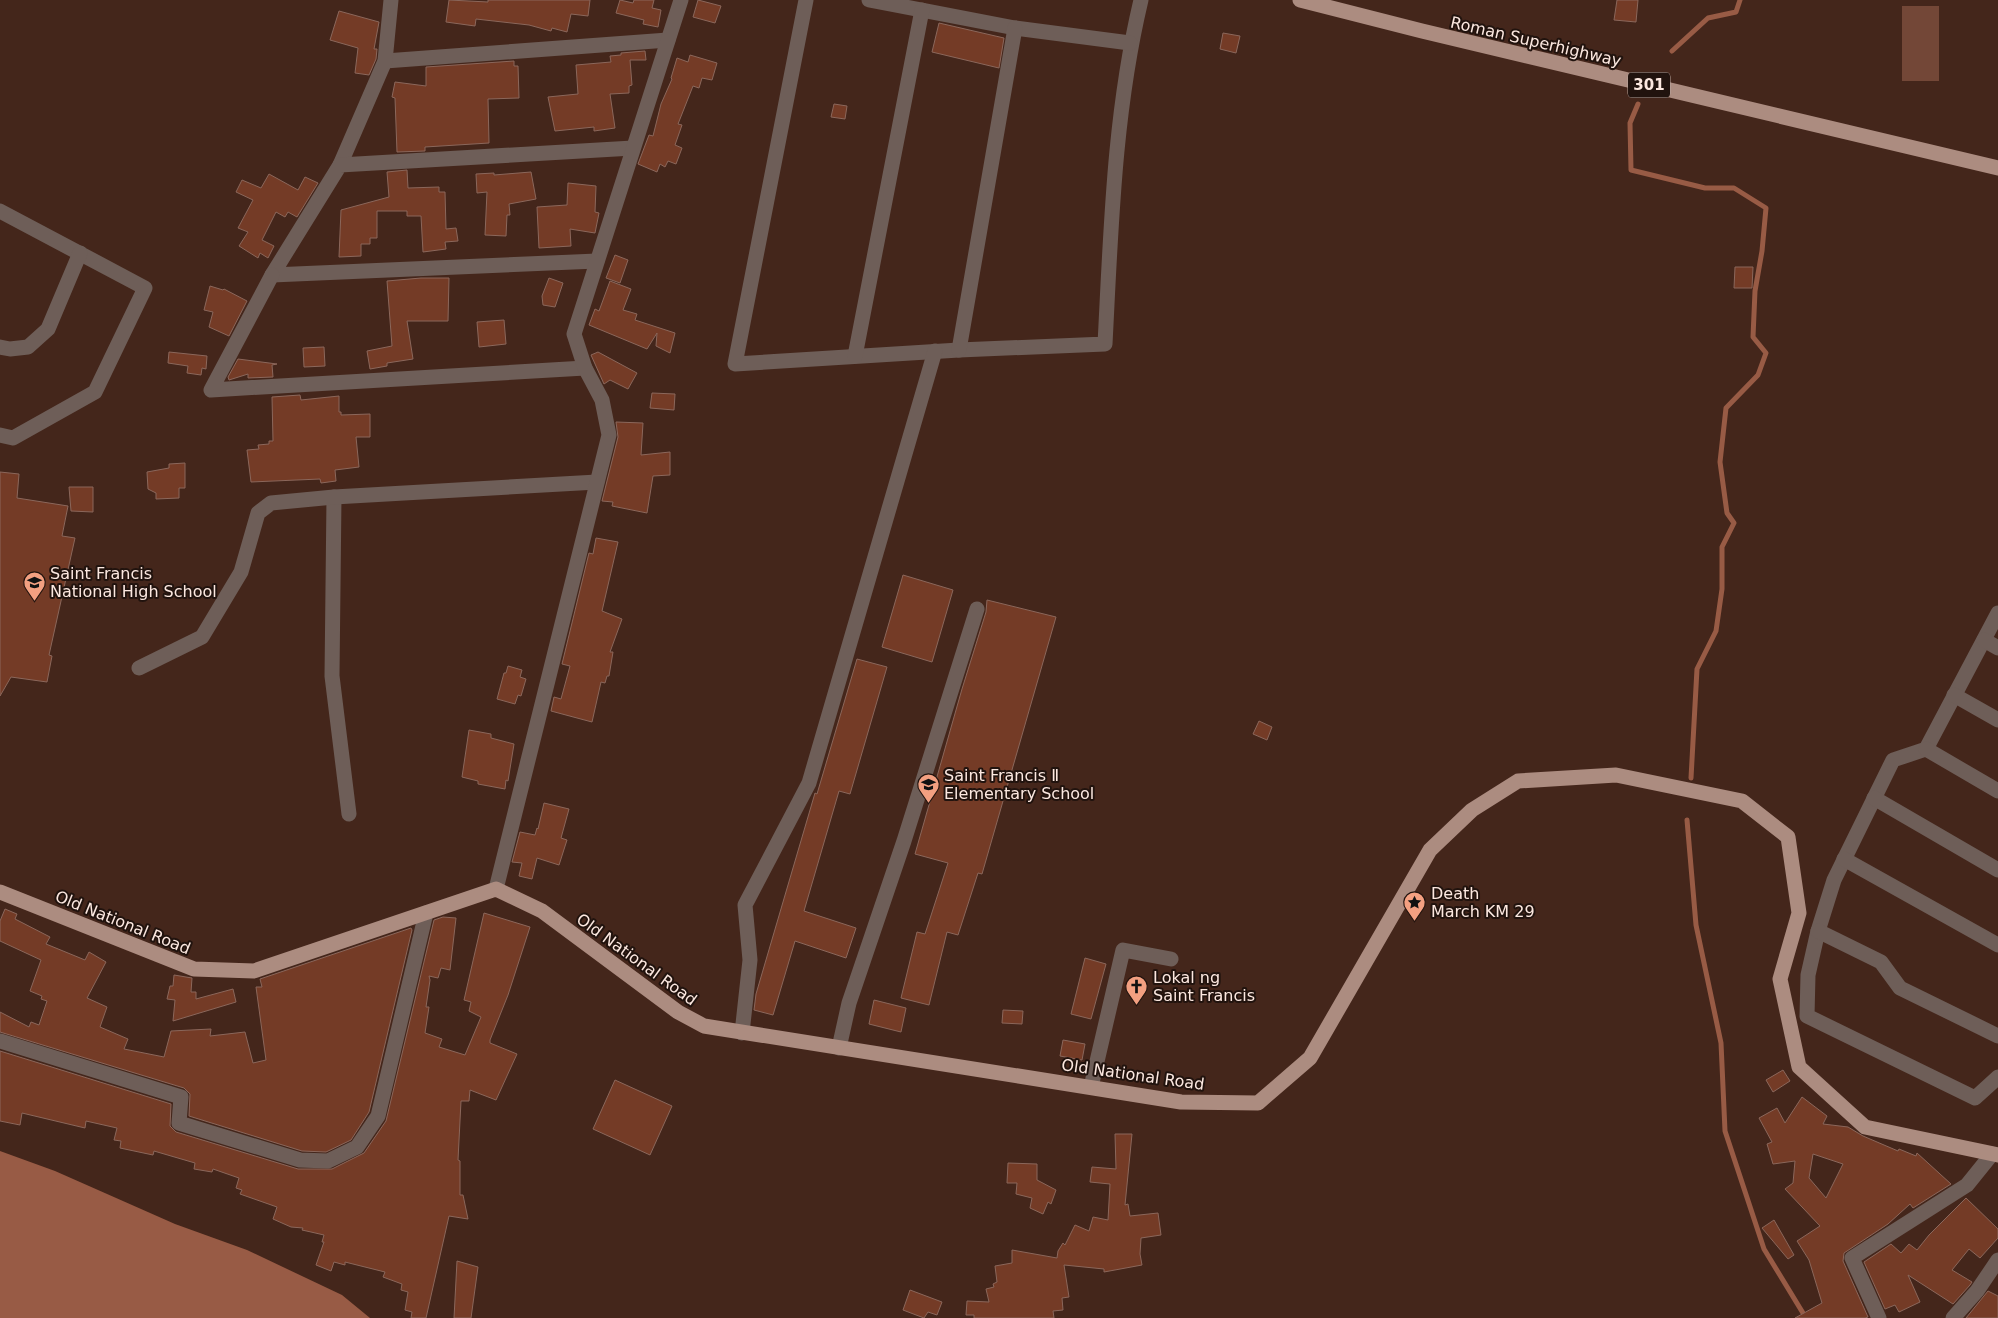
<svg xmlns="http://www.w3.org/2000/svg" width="1998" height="1318" font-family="'DejaVu Sans',sans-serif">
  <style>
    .green { fill: #734737 }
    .water { fill: #985b45 }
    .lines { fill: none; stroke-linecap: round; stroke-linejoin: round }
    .stream { stroke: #985b45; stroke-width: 5 }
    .building { fill: #743b26; stroke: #8b675b; fill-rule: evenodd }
    .minor { stroke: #6e5e58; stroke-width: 15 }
    .major { stroke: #ac8c80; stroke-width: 15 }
    .labels { text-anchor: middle; stroke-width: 4; stroke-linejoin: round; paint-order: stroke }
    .shield { fill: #21130e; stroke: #baa8a1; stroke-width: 1 }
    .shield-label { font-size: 15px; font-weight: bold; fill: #fce8e0 }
    .street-label { font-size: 16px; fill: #fce8e0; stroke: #21130e }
    .poi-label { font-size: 16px; fill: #fce8e0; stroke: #21130e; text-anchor: start }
  </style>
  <rect width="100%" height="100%" fill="#44261b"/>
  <rect class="green" x="1902" y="6" width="37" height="75"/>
  <polygon class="water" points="0,1151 55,1171 175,1224 247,1250 342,1295 370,1318 0,1318"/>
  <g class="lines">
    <g class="stream">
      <polyline points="1672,51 1708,18 1736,12 1740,0"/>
      <polyline points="1638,104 1630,123 1631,170 1705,188 1734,188 1766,208 1762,251 1755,291 1753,337 1766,353 1758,375 1726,408 1720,462 1727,513 1734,523 1722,547 1722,589 1716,631 1697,669 1691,778"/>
      <polyline points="1687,820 1696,925 1721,1043 1725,1131 1764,1249 1806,1318"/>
    </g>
  </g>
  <g class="building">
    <polygon points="449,0 488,2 488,0 590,0 588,16 571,14 567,32 552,28 551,31 529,25 476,19 475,26 446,22"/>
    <polygon points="620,0 633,3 634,0 654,0 652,8 661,10 658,27 643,24 644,20 616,13"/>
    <polygon points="698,0 721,6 715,23 693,17"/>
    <polygon points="1617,0 1638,0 1636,22 1614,20"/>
    <polygon points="339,11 379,22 374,49 377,49 376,59 369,75 355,73 358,48 330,40"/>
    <polygon points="939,23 1004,38 999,68 932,52"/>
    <polygon points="1223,33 1240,36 1236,53 1220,49"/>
    <polygon points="645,51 646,60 630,60 632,85 629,86 629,93 610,94 615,128 594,131 594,127 555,131 548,97 578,94 576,65 611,62 610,56 621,55 621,53"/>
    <polygon points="690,55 717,63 712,80 702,78 699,88 693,86 678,124 682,125 675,145 682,148 676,164 668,161 665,167 660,164 657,172 638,164 649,135 653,136 661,104 672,79 671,78 677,58 688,62"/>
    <polygon points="514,61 514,66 518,66 519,98 488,99 489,143 425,147 425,151 397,152 395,98 392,97 395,82 426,86 426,67"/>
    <polygon points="834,104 847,106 845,119 831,117"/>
    <polygon points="407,170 408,188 439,187 439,192 445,192 446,229 456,228 458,241 445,242 446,249 423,252 421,216 407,216 407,211 377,211 377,238 370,238 370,244 361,244 361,256 339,257 341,210 389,197 387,172"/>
    <polygon points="531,172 536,199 509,204 510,215 507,215 506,236 485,235 487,192 477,193 476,174 494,173 494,175"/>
    <polygon points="269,174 298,190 305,177 318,183 297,217 288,212 285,217 276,212 262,240 274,246 268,258 260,253 258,258 239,246 248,232 238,228 253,200 236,192 242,180 261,188"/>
    <polygon points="568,183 596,186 595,212 599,213 595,233 570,229 571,246 539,248 537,207 567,205"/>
    <polygon points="615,255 628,260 620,283 606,278"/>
    <polygon points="1735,267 1753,267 1752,288 1734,288"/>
    <polygon points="421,278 449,278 448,321 407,321 413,359 387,363 387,366 370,369 367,351 392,346 387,281"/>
    <polygon points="549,278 563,283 555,307 543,305 542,296"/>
    <polygon points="610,281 631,289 623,310 637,314 635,320 675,333 670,353 656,346 657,333 647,349 589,325 595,309 599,311"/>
    <polygon points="210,286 223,290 224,289 247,301 229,336 209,327 213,312 204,310"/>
    <polygon points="504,320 506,344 479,347 477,322"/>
    <polygon points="324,347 325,366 304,367 303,348"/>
    <polygon points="169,352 207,356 206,369 202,368 201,375 187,373 188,366 168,363"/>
    <polygon points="598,352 637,373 628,389 610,380 604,384 591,355"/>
    <polygon points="238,359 277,364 272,365 273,377 248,378 248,374 229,380 228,377"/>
    <polygon points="652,393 675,394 674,410 650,408"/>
    <polygon points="300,395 301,400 339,396 339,412 341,412 341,415 370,414 370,437 356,437 359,467 335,470 336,481 321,483 320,479 251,482 247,450 259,449 258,445 269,444 269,441 273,441 272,397"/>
    <polygon points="616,422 643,423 641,455 670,452 670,475 653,476 647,513 612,506 613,502 602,501 618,437"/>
    <polygon points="185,463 185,488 179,488 179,498 156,499 156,493 148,489 147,472 169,468 169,464"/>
    <polygon points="0,472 19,474 17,498 68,506 62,536 75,538 49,655 52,656 47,682 11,677 0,696"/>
    <polygon points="69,487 93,487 93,512 71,511"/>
    <polygon points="596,538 618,542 602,611 622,619 610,652 613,652 609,676 607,676 605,683 601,682 592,722 551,711 554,697 561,699 570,666 562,664 589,553 593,554"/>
    <polygon points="903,575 953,590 932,662 882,647"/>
    <polygon points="987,600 1056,617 982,874 978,873 958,935 947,932 929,1005 901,998 917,932 925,934 948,863 915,854 962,689 986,612"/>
    <polygon points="857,659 887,667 850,794 839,791 804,911 856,928 846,958 795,941 773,1015 754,1010 756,994 815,793 817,794"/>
    <polygon points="508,666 522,670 520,677 526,679 521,696 518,695 515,704 497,699 504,673 506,673"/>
    <polygon points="1259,721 1272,727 1267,740 1253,734"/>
    <polygon points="469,730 491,734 491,738 514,744 508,781 506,780 505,789 478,784 478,781 462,777"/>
    <polygon points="544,803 569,809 561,838 567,840 559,865 537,858 532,879 519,876 522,863 512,862 520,832 535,835 537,828 538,829"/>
    <polygon points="5,909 17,914 15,919 50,937 46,944 85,960 89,952 106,962 87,998 107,1007 100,1027 128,1039 124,1049 164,1057 171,1031 211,1029 210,1036 245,1032 253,1063 266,1060 256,987 262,987 260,979 411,928 412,930 369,1112 351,1140 326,1152 302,1151 189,1116 190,1094 184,1088 0,1032 0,1012 29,1027 31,1022 39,1025 47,1001 41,999 42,996 30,991 41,960 0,941 0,921"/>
    <polygon points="484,913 530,927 508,995 490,1040 490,1043 517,1054 496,1100 470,1090 469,1101 461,1101 458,1160 460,1161 460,1195 463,1195 468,1219 449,1216 426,1318 411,1318 412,1312 405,1310 408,1292 401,1290 402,1284 383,1277 385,1272 345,1262 345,1265 334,1262 331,1271 316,1265 324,1242 322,1242 324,1235 311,1232 302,1230 303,1228 291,1227 273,1219 277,1207 240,1194 242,1190 236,1188 239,1178 213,1169 212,1172 194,1169 195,1163 154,1151 153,1155 120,1148 121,1141 114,1140 117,1128 86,1121 85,1128 22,1113 20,1125 0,1121 0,1051 171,1104 170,1126 176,1132 298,1169 332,1169 364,1153 386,1121 434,920 443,917 456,918 450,970 441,968 438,978 429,976 430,980 426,1007 429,1007 425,1033 442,1039 439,1047 465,1055 481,1017 469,1011 471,1002 464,1000"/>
    <polygon points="1085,958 1106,964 1091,1019 1071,1014"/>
    <polygon points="174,975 192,978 191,992 196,992 196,999 233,989 236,1002 173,1021 175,1000 167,999 170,986 173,986"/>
    <polygon points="874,1000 906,1008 901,1032 869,1024"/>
    <polygon points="1003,1010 1023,1011 1022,1024 1002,1023"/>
    <polygon points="1063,1040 1085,1044 1082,1060 1060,1056"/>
    <polygon points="1783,1070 1790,1081 1773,1092 1766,1080"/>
    <polygon points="615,1080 672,1106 650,1155 593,1129"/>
    <path d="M 1802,1097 L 1827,1116 L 1823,1124 L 1848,1127 L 1863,1136 L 1898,1151 L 1899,1149 L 1916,1156 L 1917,1153 L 1951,1184 L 1913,1208 L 1910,1204 L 1888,1224 L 1844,1253 L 1843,1261 L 1868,1317 L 1865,1318 L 1795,1318 L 1822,1303 L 1809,1260 L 1797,1241 L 1820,1226 L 1785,1189 L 1793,1183 L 1795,1161 L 1773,1164 L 1767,1144 L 1772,1142 L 1759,1118 L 1777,1108 L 1785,1123 ZM 1813,1154 L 1843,1164 L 1826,1198 L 1809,1178 Z"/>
    <polygon points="1115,1134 1132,1134 1125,1205 1128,1204 1130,1216 1158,1213 1161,1235 1141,1238 1140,1254 1142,1265 1104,1272 1104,1269 1064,1265 1069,1297 1062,1298 1063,1310 1053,1311 1054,1318 974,1318 974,1315 966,1315 967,1301 989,1302 986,1289 994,1287 993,1284 997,1282 995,1266 1012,1263 1012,1250 1057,1258 1058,1251 1063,1243 1065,1245 1075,1225 1089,1231 1093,1217 1108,1220 1110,1184 1090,1182 1092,1167 1116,1169"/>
    <polygon points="1008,1163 1037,1164 1037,1180 1056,1190 1051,1204 1048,1202 1043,1214 1030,1208 1032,1198 1016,1194 1017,1183 1007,1183"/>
    <polygon points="1966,1198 1998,1229 1998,1238 1980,1258 1969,1249 1952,1270 1972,1282 1970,1285 1953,1304 1908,1275 1920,1302 1899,1312 1895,1305 1885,1309 1864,1262 1891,1244 1901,1253 1909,1244 1917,1250 1929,1235"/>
    <polygon points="1774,1220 1794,1255 1788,1259 1762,1228"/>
    <polygon points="457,1261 478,1267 471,1318 454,1318"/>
    <polygon points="910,1290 942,1302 937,1315 928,1312 924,1318 903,1310"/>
    <polygon points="1988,1291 1998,1296 1998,1318 1966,1318"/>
  </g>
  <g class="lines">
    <g class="minor">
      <path d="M 806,0 L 735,364 L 959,350 L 1105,344 C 1111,229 1114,113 1141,0"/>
      <polyline points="869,0 1015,28 1130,43"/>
      <polyline points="385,61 668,40"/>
      <polyline points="340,165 385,61 391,0"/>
      <polyline points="0,211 145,288 95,392 13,438 0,435"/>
      <polyline points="597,261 272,275 340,165 633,148"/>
      <polyline points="272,275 211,390 585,368"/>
      <polyline points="0,347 10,349 28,347 48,329 80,253"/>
      <polyline points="959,350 1015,28"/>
      <polyline points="855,356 922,10"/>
      <polyline points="334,497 332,676 349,814"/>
      <polyline points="1998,613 1926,749 1893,760 1834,880 1818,931 1808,975 1807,1016 1975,1098 1998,1077"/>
      <polyline points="1984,640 1998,648"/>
      <polyline points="139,668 202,637 241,572 258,513 271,503 334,497 597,482"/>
      <polyline points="1954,695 1998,720"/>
      <polyline points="1926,749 1998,791"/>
      <polyline points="1874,798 1998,870"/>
      <polyline points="1844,859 1998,945"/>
      <polyline points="496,889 609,435 602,400 585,368 574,334 681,0"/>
      <polyline points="1818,931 1881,962 1900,988 1998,1036"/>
      <polyline points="742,1033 750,960 745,905 809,783 935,351"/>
      <polyline points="0,1041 181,1097 179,1123 300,1160 328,1161 357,1147 378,1116 426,913"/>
      <polyline points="839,1048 849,1003 904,841 977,609"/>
      <polyline points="1091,1087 1123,950 1171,959"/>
      <polyline points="1879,1318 1852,1258 1967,1185 1992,1154"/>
      <polyline points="1953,1318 1977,1291 1998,1260"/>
    </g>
    <g class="major">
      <polyline points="1300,0 1422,31 1998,168"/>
      <polyline points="0,892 194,969 254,971 496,889 542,911 678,1012 704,1026 1181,1102 1258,1103 1310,1058 1430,850 1472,810 1518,781 1616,775 1742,801 1788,837 1799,913 1780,979 1799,1067 1865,1127 1998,1155"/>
    </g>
  </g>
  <defs>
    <symbol id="school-pin" viewBox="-11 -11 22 30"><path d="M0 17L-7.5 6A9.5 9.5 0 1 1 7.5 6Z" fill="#f3a081" stroke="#21130e"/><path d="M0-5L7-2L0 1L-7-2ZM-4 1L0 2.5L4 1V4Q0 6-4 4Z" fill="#111"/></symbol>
    <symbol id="sight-pin" viewBox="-11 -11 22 30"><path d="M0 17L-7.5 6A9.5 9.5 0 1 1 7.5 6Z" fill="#f3a081" stroke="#21130e"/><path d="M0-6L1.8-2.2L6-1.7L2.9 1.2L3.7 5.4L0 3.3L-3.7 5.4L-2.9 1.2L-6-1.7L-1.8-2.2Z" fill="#111"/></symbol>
    <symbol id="church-pin" viewBox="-11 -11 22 30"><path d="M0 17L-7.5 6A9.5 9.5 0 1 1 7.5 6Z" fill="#f3a081" stroke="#21130e"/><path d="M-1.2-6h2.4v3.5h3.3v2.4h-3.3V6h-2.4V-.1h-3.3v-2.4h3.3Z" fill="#111"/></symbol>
  </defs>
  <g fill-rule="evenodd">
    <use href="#school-pin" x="22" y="570" width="25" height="34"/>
    <use href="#school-pin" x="916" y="772" width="25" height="34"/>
    <use href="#sight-pin" x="1402" y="890" width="25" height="34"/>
    <use href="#church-pin" x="1124" y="974" width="25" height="34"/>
  </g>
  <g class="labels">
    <rect class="shield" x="1628" y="72.5" width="42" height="25" rx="4"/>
    <g class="shield-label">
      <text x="1649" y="90">301</text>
    </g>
    <g class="street-label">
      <text transform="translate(1536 41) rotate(13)" y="6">Roman Superhighway</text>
      <text transform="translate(123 922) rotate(22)" y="6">Old National Road</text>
      <text transform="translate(637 959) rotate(36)" y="6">Old National Road</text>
      <text transform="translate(1133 1074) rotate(8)" y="6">Old National Road</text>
    </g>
    <g class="poi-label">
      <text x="50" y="579">Saint Francis<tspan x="50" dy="18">National High School</tspan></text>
      <text x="944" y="781">Saint Francis Ⅱ<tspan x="944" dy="18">Elementary School</tspan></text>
      <text x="1431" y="899">Death<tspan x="1431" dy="18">March KM 29</tspan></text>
      <text x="1153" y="983">Lokal ng<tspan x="1153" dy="18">Saint Francis</tspan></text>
    </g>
  </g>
</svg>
